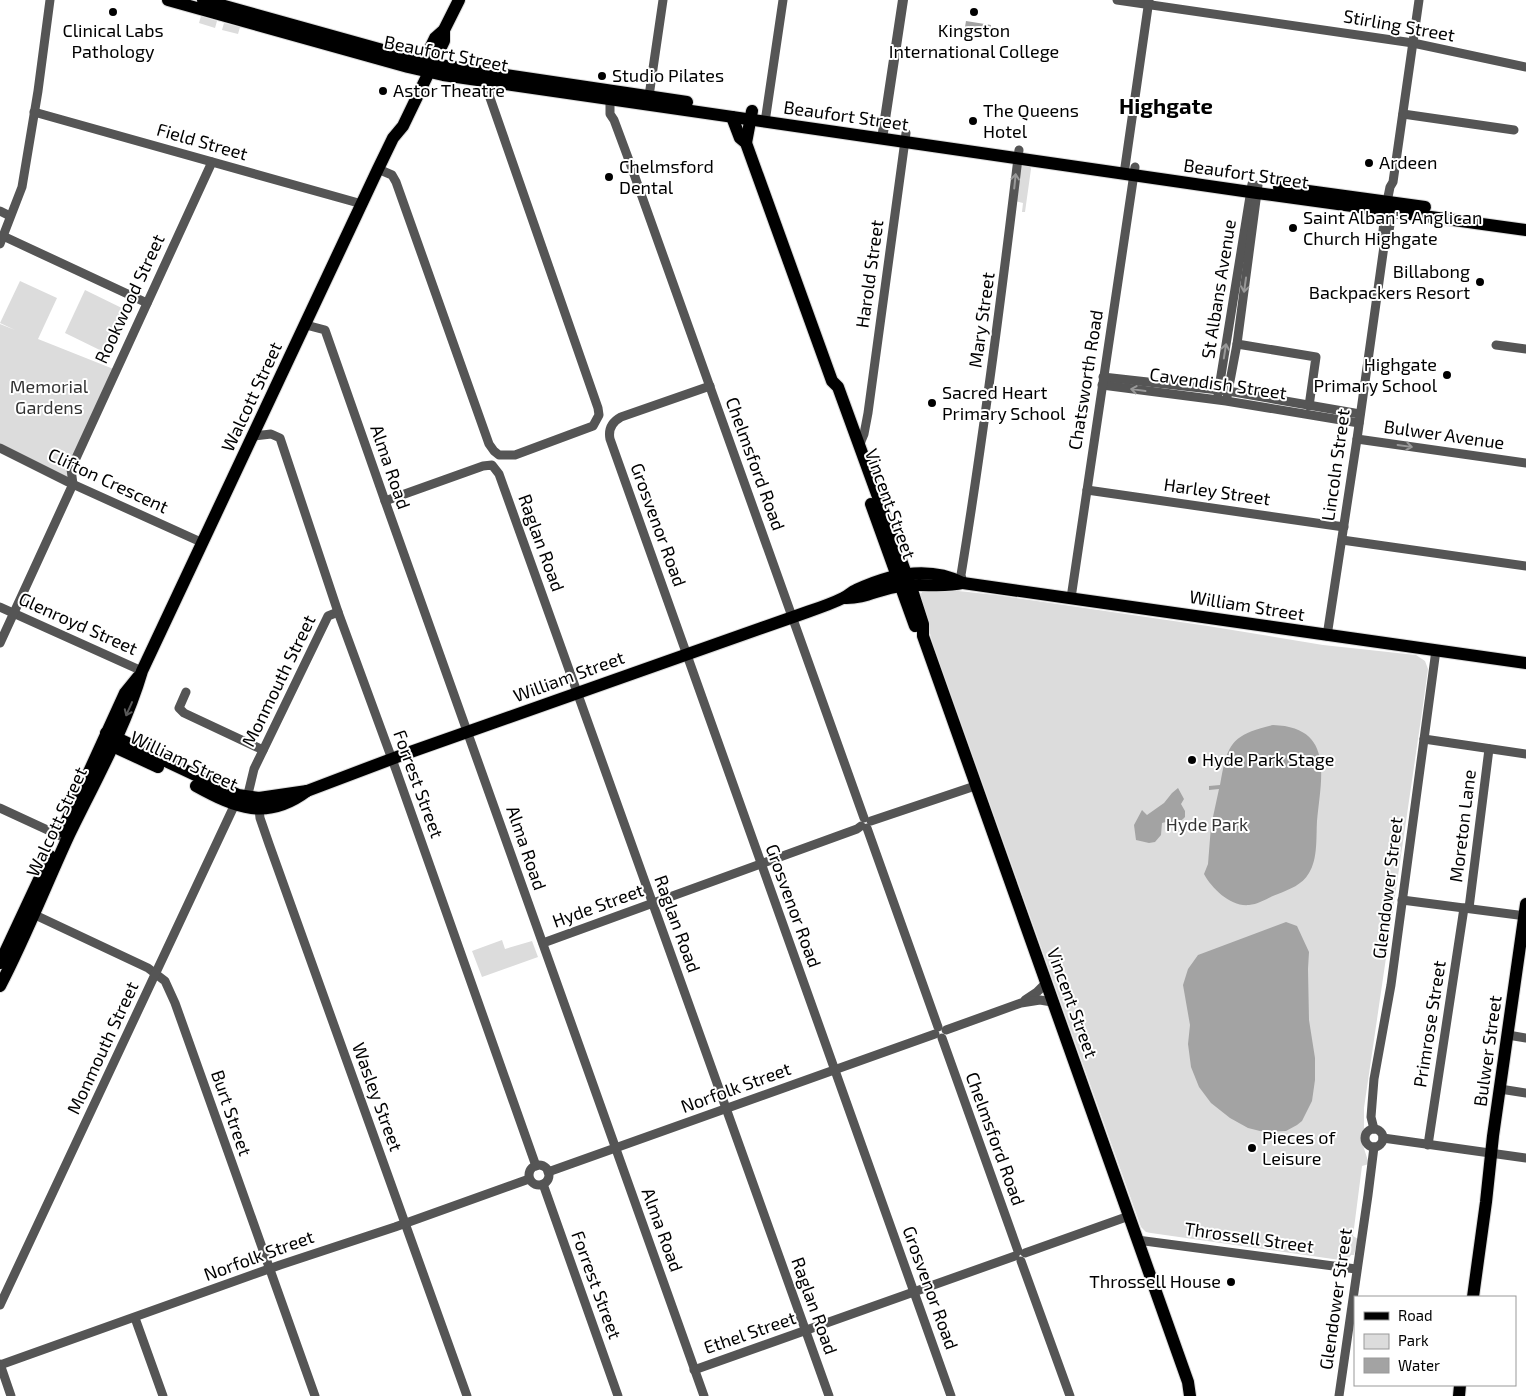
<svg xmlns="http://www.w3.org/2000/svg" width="1526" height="1396" font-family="'Exo 2',sans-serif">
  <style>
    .green { fill: #dcdcdc }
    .water { fill: #a3a3a3 }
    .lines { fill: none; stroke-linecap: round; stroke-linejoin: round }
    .primary-casing { stroke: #dbdbdb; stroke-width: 14 }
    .minor { stroke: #555; stroke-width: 9 }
    .tertiary { stroke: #555; stroke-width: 10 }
    .primary { stroke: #000; stroke-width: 12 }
    .oneway { stroke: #999 }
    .oneway2 { stroke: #595959 }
    .poi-dot { fill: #000; stroke: #fff; stroke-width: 2 }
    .labels { text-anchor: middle; stroke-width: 4; stroke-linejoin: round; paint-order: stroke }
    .street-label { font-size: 18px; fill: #000; stroke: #fff }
    .poi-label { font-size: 18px; fill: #000; stroke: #fff; text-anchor: start }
    .park-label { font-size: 18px; fill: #333; stroke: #fff }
    .district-label { font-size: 22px; font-weight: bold; fill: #000; stroke: #fff }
  </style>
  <rect width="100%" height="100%" fill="#fff"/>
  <g class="green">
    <polygon points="201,16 217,21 215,28 199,23"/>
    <polygon points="224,23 240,27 238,34 222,30"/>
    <polygon points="1019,165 1030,166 1031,169 1025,212 1022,212 1023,203 1015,201"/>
    <polygon points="20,281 57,298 38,339 116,370 68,482 0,449 0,324 15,330 0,323"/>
    <polygon points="85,290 130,312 110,355 65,333"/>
    <polygon points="930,588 996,595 1208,626 1323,645 1416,655 1425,661 1428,669 1422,712 1364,1108 1364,1129 1361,1139 1369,1164 1362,1166 1353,1236 1358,1239 1354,1255 1351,1255 1347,1261 1151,1233 1146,1232 1141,1227 933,644 919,597 924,589"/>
    <polygon points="502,940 505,949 532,941 538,957 482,977 472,951"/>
  </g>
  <g class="water">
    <polygon points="966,21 991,25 990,31 965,27"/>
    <path d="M 1273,725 C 1335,727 1321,778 1317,821 C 1316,837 1318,859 1309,873 C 1302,885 1290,889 1278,894 C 1269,897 1259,904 1249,905 C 1231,907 1212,889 1204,874 L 1208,864 L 1211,826 L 1219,789 L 1209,790 L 1209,786 L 1220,785 C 1227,744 1231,735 1273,725 Z"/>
    <path d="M 1178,788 L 1184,799 L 1181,804 L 1185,811 L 1185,817 C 1177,826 1172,820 1162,823 L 1161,835 L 1155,842 L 1149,843 L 1136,840 L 1134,825 L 1142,810 L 1147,815 L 1164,803 L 1172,793 Z"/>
    <polygon points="1286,922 1297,926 1309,952 1308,969 1309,1020 1315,1058 1315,1080 1312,1101 1302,1121 1297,1125 1286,1131 1264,1132 1248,1128 1230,1118 1211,1103 1199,1087 1191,1067 1188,1044 1190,1025 1183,985 1188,969 1198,955"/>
  </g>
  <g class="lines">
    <defs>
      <g id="primary">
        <polyline points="168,0 408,67 443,75 1257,193 1526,230"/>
        <polyline points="203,0 433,64 687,102"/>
        <polyline points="420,69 435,38 444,30 459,0"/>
        <polyline points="732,117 740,138 746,143 832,381 838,387 913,593 923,624 923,636 1188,1382 1190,1396"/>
        <polyline points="746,143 752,111"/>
        <polyline points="1279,187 1425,207"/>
        <polyline points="871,504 915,626"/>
        <path d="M 844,598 C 865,599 881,588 901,586 C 922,583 942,588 963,583"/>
        <path d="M 106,733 L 238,795 L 259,798 L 307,791 L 402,755 L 793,617 C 809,611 827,606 843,598 C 848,596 851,592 856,590 C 890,574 928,565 963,583 L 1526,663"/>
        <polyline points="106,743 158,767"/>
        <path d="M 196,786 C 236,808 267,821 307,791"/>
        <polyline points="62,831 125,693 138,677"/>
        <polyline points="0,963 50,856"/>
        <path d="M 0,986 C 25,938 45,887 68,837 C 94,783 125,729 142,671 L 378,169 L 393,138 L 403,126 L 444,41 L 444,30"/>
        <polyline points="1473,1297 1486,1202 1493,1136 1526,904"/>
        <polyline points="1459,1396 1460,1385"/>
      </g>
    </defs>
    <use href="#primary" class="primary-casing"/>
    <g class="minor">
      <polyline points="1117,0 1413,43 1526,67"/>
      <polyline points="610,95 610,114 614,120 630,163 864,818"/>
      <polyline points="649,96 663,0"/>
      <polyline points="34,112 362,204"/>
      <polyline points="1403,114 1514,130"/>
      <polyline points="765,122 783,0"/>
      <polyline points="378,169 392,175 396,182 489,444 494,451 499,455 515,455 593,426 599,415 598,408 489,95 490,81"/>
      <polyline points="1124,174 1149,0"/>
      <polyline points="1387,202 1390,187 1393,182 1419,0"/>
      <polyline points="0,211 10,216"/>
      <polyline points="3,236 147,303"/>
      <polyline points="1385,239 1383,231 1385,211"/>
      <polyline points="0,244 22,187 38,91 50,0"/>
      <polyline points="306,325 325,330 385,501 704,1396"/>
      <polyline points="1237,344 1316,357 1309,406"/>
      <polyline points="1496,345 1526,349"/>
      <polyline points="1103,377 1228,391 1360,414"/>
      <polyline points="1102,385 1226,401 1359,423"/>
      <path d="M 710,386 L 621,417 C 612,422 608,429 610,439 L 951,1396"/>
      <polyline points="1218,394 1252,184"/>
      <polyline points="1227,397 1237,344 1258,185"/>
      <polyline points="254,436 271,434 280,438 338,612 396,770 536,1166"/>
      <polyline points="1357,439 1526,463"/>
      <polyline points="859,446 864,434 868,413 906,133"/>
      <polyline points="0,448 68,482 203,543"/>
      <polyline points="1087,490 1344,527"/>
      <polyline points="385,501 483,466 492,465 499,474 829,1396"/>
      <polyline points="1342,540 1526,566"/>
      <path d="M 963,583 L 961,575 C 984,434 1002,292 1019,150"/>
      <polyline points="1071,598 1135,167"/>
      <polyline points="0,607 142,671"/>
      <polyline points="1327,636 1357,439 1385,239 1389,231 1392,212"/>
      <polyline points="0,643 73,484 71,469 212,162"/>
      <polyline points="186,692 179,708 184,713 263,750"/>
      <polyline points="1424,739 1526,754"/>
      <polyline points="247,798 254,769 328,616 338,612"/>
      <polyline points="0,808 67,839"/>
      <polyline points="259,809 260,818 269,844 467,1396"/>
      <polyline points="871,821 975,786"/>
      <polyline points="867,828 938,1027"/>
      <polyline points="1402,900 1526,916"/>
      <polyline points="1469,908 1489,749"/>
      <polyline points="33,914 148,968 165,981 175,1003 315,1396"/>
      <polyline points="543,943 857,829 861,826"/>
      <polyline points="1025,1000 1037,992 1046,983"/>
      <polyline points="946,1030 1021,1003 1040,1000 1052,1002"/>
      <polyline points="1508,1035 1526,1038"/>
      <polyline points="942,1038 1018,1251"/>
      <polyline points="1500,1089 1526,1093"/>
      <polyline points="1374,1129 1371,1117 1374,1079 1391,985 1436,650"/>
      <circle cx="1374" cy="1138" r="9"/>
      <polyline points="1383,1138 1526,1158"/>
      <polyline points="1428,1145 1464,908"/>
      <circle cx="539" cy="1175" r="10"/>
      <polyline points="548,1172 935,1034"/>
      <polyline points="543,1184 618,1396"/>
      <polyline points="1137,1240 1356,1269"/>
      <polyline points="1025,1253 1129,1216"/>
      <polyline points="1021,1261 1070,1396"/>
      <polyline points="0,1305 235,804"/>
      <polyline points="135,1318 163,1396"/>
      <polyline points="0,1364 11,1396"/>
      <polyline points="0,1365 280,1265 395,1227 529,1179"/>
      <polyline points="694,1370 1015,1256"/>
      <polyline points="1339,1396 1368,1195 1374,1147"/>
    </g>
    <polyline class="tertiary" points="882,139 903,0"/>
    <use href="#primary" class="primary"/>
  </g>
  <defs><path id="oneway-shaft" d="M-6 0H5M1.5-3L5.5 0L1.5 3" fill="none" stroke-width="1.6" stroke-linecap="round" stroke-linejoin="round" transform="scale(1.25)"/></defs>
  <g class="oneway">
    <use href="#oneway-shaft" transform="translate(1015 181) rotate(-84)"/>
    <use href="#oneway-shaft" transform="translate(1245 285) rotate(98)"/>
    <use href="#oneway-shaft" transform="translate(1225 351) rotate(-81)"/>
    <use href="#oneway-shaft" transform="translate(1138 390) rotate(-172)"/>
    <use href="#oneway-shaft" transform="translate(1405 446) rotate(8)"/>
  </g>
  <use class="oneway2" href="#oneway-shaft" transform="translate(129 709) rotate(114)"/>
  <g class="poi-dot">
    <circle cx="113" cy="12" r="5"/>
    <circle cx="974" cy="12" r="5"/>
    <circle cx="602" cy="76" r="5"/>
    <circle cx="383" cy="91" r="5"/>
    <circle cx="973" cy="121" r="5"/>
    <circle cx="1369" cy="163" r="5"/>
    <circle cx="609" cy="177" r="5"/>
    <circle cx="1293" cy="228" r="5"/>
    <circle cx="1480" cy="282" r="5"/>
    <circle cx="1447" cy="375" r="5"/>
    <circle cx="932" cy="403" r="5"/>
    <circle cx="1192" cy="760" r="5"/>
    <circle cx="1252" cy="1148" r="5"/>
    <circle cx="1231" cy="1282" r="5"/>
  </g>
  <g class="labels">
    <g class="street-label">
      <text transform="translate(1399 26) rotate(10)" y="6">Stirling Street</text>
      <text transform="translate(446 54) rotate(11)" y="6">Beaufort Street</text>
      <text transform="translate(846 116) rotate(8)" y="6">Beaufort Street</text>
      <text transform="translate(202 142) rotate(16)" y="6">Field Street</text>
      <text transform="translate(1246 174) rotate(8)" y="6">Beaufort Street</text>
      <text transform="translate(870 274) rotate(-82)" y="6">Harold Street</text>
      <text transform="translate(1219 289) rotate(-81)" y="6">St Albans Avenue</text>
      <text transform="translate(130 299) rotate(-65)" y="6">Rookwood Street</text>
      <text transform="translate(982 320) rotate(-82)" y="6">Mary Street</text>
      <text transform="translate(1086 380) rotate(-81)" y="6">Chatsworth Road</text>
      <text transform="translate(1218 384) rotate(8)" y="6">Cavendish Street</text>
      <text transform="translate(252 397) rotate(-65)" y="6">Walcott Street</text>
      <text transform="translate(1444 435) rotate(8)" y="6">Bulwer Avenue</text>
      <text transform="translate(755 464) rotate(70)" y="6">Chelmsford Road</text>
      <text transform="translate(1336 465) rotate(-82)" y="6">Lincoln Street</text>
      <text transform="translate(390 467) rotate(71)" y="6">Alma Road</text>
      <text transform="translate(108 481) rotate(25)" y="6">Clifton Crescent</text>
      <text transform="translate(1217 492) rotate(8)" y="6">Harley Street</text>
      <text transform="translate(890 504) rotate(70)" y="6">Vincent Street</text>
      <text transform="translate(658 525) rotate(70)" y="6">Grosvenor Road</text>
      <text transform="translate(541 543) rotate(70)" y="6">Raglan Road</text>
      <text transform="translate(1247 606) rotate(9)" y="6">William Street</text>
      <text transform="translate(78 624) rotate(24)" y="6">Glenroyd Street</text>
      <text transform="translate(569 677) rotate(-20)" y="6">William Street</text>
      <text transform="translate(279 681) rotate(-64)" y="6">Monmouth Street</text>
      <text transform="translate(184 761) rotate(25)" y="6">William Street</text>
      <text transform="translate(418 784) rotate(70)" y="6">Forrest Street</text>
      <text transform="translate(57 822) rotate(-65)" y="6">Walcott Street</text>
      <text transform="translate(1463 826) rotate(-83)" y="6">Moreton Lane</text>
      <text transform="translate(526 848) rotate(71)" y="6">Alma Road</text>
      <text transform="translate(1388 888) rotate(-83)" y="6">Glendower Street</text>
      <text transform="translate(598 906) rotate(-20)" y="6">Hyde Street</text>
      <text transform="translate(793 906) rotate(70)" y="6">Grosvenor Road</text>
      <text transform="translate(677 924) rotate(70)" y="6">Raglan Road</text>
      <text transform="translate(1072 1003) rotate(70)" y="6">Vincent Street</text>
      <text transform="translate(1430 1024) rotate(-81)" y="6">Primrose Street</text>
      <text transform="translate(103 1048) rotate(-65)" y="6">Monmouth Street</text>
      <text transform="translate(1488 1051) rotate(-82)" y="6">Bulwer Street</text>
      <text transform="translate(736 1088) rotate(-20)" y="6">Norfolk Street</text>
      <text transform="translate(377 1097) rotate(70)" y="6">Wasley Street</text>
      <text transform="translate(231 1113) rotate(71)" y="6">Burt Street</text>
      <text transform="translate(995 1139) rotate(70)" y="6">Chelmsford Road</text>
      <text transform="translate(662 1230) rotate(70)" y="6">Alma Road</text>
      <text transform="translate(1249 1238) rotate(8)" y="6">Throssell Street</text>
      <text transform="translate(259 1256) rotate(-20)" y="6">Norfolk Street</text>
      <text transform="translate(596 1285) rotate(70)" y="6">Forrest Street</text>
      <text transform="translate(930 1288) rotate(70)" y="6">Grosvenor Road</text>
      <text transform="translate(1336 1299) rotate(-82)" y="6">Glendower Street</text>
      <text transform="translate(814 1306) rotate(70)" y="6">Raglan Road</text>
      <text transform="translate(750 1333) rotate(-19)" y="6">Ethel Street</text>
    </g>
    <g class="poi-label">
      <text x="113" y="37" text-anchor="middle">Clinical Labs<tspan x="113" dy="21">Pathology</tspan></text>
      <text x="974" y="37" text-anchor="middle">Kingston<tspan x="974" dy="21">International College</tspan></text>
      <text x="612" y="82">Studio Pilates</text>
      <text x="393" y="97">Astor Theatre</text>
      <text x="983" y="117">The Queens<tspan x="983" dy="21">Hotel</tspan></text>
      <text x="1379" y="169">Ardeen</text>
      <text x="619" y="173">Chelmsford<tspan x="619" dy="21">Dental</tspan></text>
      <text x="1303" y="224">Saint Alban's Anglican<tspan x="1303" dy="21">Church Highgate</tspan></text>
      <text x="1470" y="278" text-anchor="end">Billabong<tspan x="1470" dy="21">Backpackers Resort</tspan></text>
      <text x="1437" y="371" text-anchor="end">Highgate<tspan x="1437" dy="21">Primary School</tspan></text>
      <text x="942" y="399">Sacred Heart<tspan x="942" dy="21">Primary School</tspan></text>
      <text x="1202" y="766">Hyde Park Stage</text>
      <text x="1262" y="1144">Pieces of<tspan x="1262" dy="21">Leisure</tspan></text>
      <text x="1221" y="1288" text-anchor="end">Throssell House</text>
    </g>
    <g class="park-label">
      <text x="49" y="393">Memorial<tspan x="49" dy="21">Gardens</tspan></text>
      <text x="1207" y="831">Hyde Park</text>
    </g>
    <g class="district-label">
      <text x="1166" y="114">Highgate</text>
    </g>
  </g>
  <rect x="1354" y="1296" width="162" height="90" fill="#ffffff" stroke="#999999"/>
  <rect x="1364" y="1312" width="25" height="8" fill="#000000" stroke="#999999"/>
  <text x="1398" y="1321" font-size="15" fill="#000000">Road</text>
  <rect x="1364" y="1334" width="25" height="15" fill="#dcdcdc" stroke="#999999"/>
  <text x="1398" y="1346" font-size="15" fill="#000000">Park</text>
  <rect x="1364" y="1358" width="25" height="15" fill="#a3a3a3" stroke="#999999"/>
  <text x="1398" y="1371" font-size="15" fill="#000000">Water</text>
</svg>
